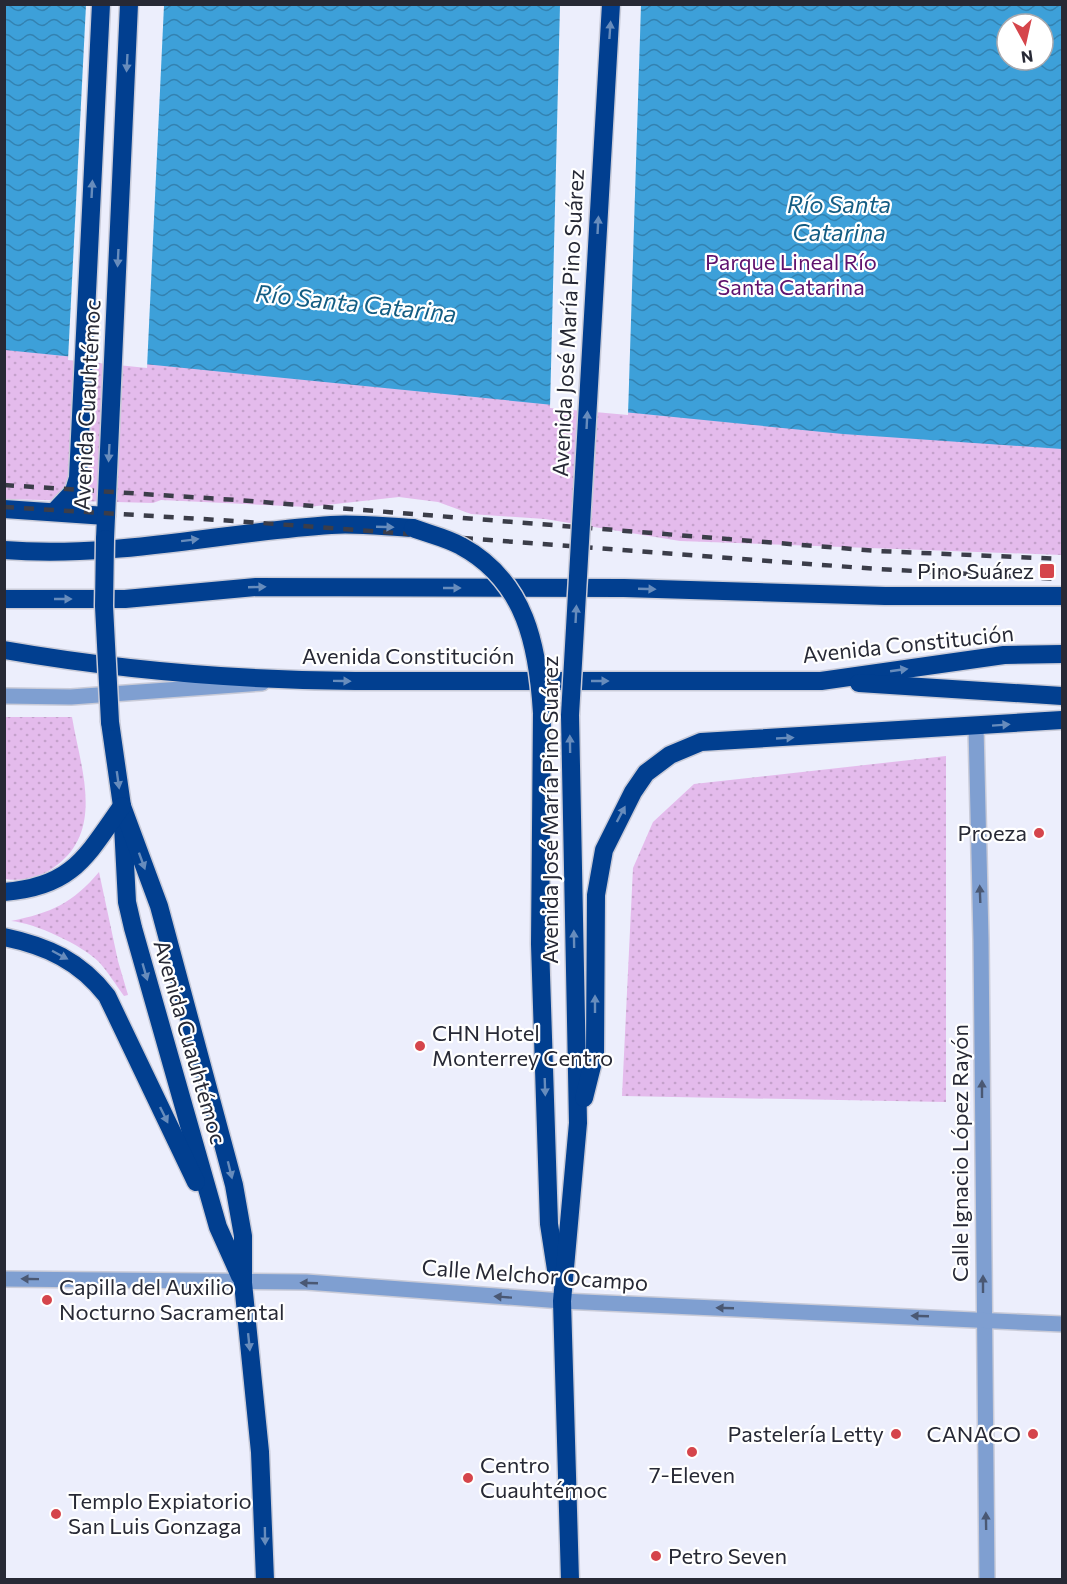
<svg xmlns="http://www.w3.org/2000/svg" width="1067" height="1584" font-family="Commissioner,sans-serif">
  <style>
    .grass { fill: url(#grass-dots); fill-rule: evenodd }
    .water { fill: url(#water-waves); fill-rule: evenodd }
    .pier { fill: #eceefc }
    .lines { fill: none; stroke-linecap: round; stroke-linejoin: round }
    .minor-casing { stroke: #c9cbd8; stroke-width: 18 }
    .highway-casing { stroke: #c9cbd8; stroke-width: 21 }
    .minor { stroke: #7f9fd1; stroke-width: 15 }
    .highway { stroke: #013f90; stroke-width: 18 }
    .rail { stroke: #3b3d49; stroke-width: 4.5; stroke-dasharray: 10 10; stroke-linecap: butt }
    .highway-bridge-casing { stroke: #c9cbd8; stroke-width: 21; stroke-linecap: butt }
    .highway-bridge { stroke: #013f90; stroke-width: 18 }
    .oneway { fill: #678cbc }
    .oneway2 { fill: #4a5873 }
    .poi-dot { fill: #d5454b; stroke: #fff; stroke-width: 2 }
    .labels { text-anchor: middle; stroke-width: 4.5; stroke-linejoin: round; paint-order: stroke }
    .park-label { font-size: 22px; fill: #5f136e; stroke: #fff }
    .street-label { font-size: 22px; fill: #272935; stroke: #fff }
    .poi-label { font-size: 22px; fill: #272935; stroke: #fff; text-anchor: start }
    .water-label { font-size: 24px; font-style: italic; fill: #145d83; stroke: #fff }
  </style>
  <defs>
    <pattern id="grass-dots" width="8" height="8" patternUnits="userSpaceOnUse" patternTransform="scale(1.5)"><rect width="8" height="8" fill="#e4bbec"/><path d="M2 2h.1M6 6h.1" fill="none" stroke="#c4a1cb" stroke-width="1.8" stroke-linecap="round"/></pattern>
    <pattern id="water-waves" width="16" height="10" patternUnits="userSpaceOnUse" patternTransform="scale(1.5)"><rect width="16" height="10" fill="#3da0d9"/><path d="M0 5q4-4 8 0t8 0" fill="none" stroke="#3382b1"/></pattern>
  </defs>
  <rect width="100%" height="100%" fill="#eceefc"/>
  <g class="grass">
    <path d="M 5,5 L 1062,5 L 1062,555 L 680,541 L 545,519 L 471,514 L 438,502 L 399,497 L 308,507 L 161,500 L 153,503 L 5,499 ZM 1007,24 L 1043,24 L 1043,60 L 1007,60 Z"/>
    <path d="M 5,717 L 72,717 C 80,766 105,829 57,865 C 42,877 24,882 5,879 Z"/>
    <polygon points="946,756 946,1102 622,1096 633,868 653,822 694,784"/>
    <path d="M 99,872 L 118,961 L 128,995 L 124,996 C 116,985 108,972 99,962 C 82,945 35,923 11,921 C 51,913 73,903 99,872 Z"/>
  </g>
  <path class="water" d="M 4,5 L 1062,5 L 1062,449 L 843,434 L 5,350 ZM 1007,24 L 1043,24 L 1043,60 L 1007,60 Z"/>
  <g class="pier">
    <polygon points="86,5 164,5 147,368 68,360"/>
    <polygon points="560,5 641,5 628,415 550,408"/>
  </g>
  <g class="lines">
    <defs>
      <g id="minor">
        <polyline points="4,696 71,697 262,683"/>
        <polyline points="976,727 981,939 987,1580"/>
        <polyline points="4,1279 306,1282 562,1301 1062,1324"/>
      </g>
      <g id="highway">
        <polyline points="4,509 106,516"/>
        <polyline points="55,511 74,491 78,478 101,4"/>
        <polyline points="105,539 129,4"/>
        <path d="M 4,550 C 114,559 223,532 331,525 C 358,523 386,527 413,528"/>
        <polyline points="4,599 125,599 256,587 624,588 885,596 1062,596"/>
        <path d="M 4,650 C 119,670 239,680 355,681 L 821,681 L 1004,655 L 1062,654"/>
        <polyline points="859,683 1062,696"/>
        <polyline points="542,713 540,944 549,1224 557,1276"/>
        <polyline points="570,715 578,1123 562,1301 570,1580"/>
        <polyline points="110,722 122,806 127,902 133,928 218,1227 240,1276"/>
        <polyline points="122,806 159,906 234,1185 243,1236 243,1283 260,1452 265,1580"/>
        <path d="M 4,892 C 72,887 86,857 122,806"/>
        <path d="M 4,937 C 47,946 80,961 107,996 L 196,1182"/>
        <polyline points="584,1098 595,1054 596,895 604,850 633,792 646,773 670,755 701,742 1062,720"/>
      </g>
    </defs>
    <use href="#minor" class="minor-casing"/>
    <use href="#highway" class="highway-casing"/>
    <use href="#minor" class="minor"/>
    <use href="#highway" class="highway"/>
    <g class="rail">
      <polyline points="4,485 237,500 878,551 1062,559"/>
      <polyline points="4,507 235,521 877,569 1062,579"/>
    </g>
    <defs>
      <g id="highway-bridge">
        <path d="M 413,528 C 429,534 447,538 461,546 C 526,581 538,647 542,713"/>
        <polyline points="105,539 104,606 110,722"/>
        <polyline points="570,715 611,4"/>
      </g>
    </defs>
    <use href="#highway-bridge" class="highway-bridge-casing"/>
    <use href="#highway-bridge" class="highway-bridge"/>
  </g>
  <defs><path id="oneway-solid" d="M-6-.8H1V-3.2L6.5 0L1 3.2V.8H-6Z" transform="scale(1.5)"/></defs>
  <g class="oneway">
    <use href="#oneway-solid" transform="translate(610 30) rotate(-86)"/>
    <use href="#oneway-solid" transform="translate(127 63) rotate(93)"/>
    <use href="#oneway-solid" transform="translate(92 189) rotate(-87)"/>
    <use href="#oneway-solid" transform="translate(598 225) rotate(-87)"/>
    <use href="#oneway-solid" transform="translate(118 258) rotate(93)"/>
    <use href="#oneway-solid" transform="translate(587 420) rotate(-87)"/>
    <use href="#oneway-solid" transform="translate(109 453) rotate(93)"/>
    <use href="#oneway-solid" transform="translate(385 527) rotate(2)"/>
    <use href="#oneway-solid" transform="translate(190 540) rotate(-7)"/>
    <use href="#oneway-solid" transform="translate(257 587) rotate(-2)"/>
    <use href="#oneway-solid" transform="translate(452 588)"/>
    <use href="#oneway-solid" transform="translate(647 589) rotate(2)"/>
    <use href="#oneway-solid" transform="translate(63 599)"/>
    <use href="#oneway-solid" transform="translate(576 614) rotate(-87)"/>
    <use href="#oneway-solid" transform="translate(899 670) rotate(-8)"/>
    <use href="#oneway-solid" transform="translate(342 681) rotate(1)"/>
    <use href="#oneway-solid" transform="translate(600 681)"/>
    <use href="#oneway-solid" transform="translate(1001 725) rotate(-4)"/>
    <use href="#oneway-solid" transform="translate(785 738) rotate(-3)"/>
    <use href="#oneway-solid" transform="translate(570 744) rotate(-91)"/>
    <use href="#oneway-solid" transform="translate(118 780) rotate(82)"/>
    <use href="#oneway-solid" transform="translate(621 814) rotate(-62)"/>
    <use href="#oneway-solid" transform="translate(142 861) rotate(70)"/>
    <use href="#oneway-solid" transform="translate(574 939) rotate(-91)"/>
    <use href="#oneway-solid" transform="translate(60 955) rotate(28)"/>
    <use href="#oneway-solid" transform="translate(145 972) rotate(74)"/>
    <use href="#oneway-solid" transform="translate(595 1004) rotate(-90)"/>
    <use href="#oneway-solid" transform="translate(545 1087) rotate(88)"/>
    <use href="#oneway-solid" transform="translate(164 1115) rotate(64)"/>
    <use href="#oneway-solid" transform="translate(230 1170) rotate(76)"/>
    <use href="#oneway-solid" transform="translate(249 1342) rotate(84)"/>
    <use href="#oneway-solid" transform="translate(265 1536) rotate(89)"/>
  </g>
  <g class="oneway2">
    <use href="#oneway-solid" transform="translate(980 894) rotate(-92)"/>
    <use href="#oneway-solid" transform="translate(982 1089) rotate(-90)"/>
    <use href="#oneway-solid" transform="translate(30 1279) rotate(-179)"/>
    <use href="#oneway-solid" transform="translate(309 1283) rotate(-178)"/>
    <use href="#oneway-solid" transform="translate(983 1284) rotate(-90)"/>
    <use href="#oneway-solid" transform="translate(503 1297) rotate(-176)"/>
    <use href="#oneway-solid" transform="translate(725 1308) rotate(-178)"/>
    <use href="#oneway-solid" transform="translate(920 1316) rotate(-178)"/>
    <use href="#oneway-solid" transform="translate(986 1521) rotate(-91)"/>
  </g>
  <g class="poi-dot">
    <rect x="1039" y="563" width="16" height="16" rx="3"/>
    <circle cx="1039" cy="833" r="6"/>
    <circle cx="420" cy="1046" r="6"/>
    <circle cx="47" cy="1300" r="6"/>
    <circle cx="896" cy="1434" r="6"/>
    <circle cx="1033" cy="1434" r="6"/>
    <circle cx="692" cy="1452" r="6"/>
    <circle cx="468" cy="1478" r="6"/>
    <circle cx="56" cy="1514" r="6"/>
    <circle cx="656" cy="1556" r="6"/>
  </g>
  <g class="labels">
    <g class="park-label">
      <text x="791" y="270">Parque Lineal Río<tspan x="791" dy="25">Santa Catarina</tspan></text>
    </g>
    <g class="street-label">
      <text transform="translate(568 323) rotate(-87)" y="8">Avenida José María Pino Suárez</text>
      <text transform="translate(87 405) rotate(-87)" y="8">Avenida Cuauhtémoc</text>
      <text transform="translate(908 644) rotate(-6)" y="8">Avenida Constitución</text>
      <text x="408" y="664">Avenida Constitución</text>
      <text transform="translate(550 810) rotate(-90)" y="8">Avenida José María Pino Suárez</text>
      <text transform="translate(190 1042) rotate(74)" y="8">Avenida Cuauhtémoc</text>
      <text transform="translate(960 1153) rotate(-90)" y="8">Calle Ignacio López Rayón</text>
      <text transform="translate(535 1275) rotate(4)" y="8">Calle Melchor Ocampo</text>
    </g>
    <g class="poi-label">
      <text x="1034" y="579" text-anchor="end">Pino Suárez</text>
      <text x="1027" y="841" text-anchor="end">Proeza</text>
      <text x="432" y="1041">CHN Hotel<tspan x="432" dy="25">Monterrey Centro</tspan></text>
      <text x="59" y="1295">Capilla del Auxilio<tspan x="59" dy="25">Nocturno Sacramental</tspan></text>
      <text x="884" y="1442" text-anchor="end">Pastelería Letty</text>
      <text x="1021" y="1442" text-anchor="end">CANACO</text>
      <text x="480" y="1473">Centro<tspan x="480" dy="25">Cuauhtémoc</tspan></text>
      <text x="692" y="1483" text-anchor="middle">7-Eleven</text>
      <text x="68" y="1509">Templo Expiatorio<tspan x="68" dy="25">San Luis Gonzaga</tspan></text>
      <text x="668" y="1564">Petro Seven</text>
    </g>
    <g class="water-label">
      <text x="839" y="213">Río Santa<tspan x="839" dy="28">Catarina</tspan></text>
      <text transform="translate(356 304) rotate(6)" y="8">Río Santa Catarina</text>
    </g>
  </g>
  <rect width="1067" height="1584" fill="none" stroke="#272935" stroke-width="12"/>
  <g transform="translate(1025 42) rotate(172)"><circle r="28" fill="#ffffff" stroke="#a9a9ae" stroke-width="1.5"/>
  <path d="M0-4.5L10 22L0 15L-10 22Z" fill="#d5454b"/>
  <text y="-9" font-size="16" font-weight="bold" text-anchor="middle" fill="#272935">N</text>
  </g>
</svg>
